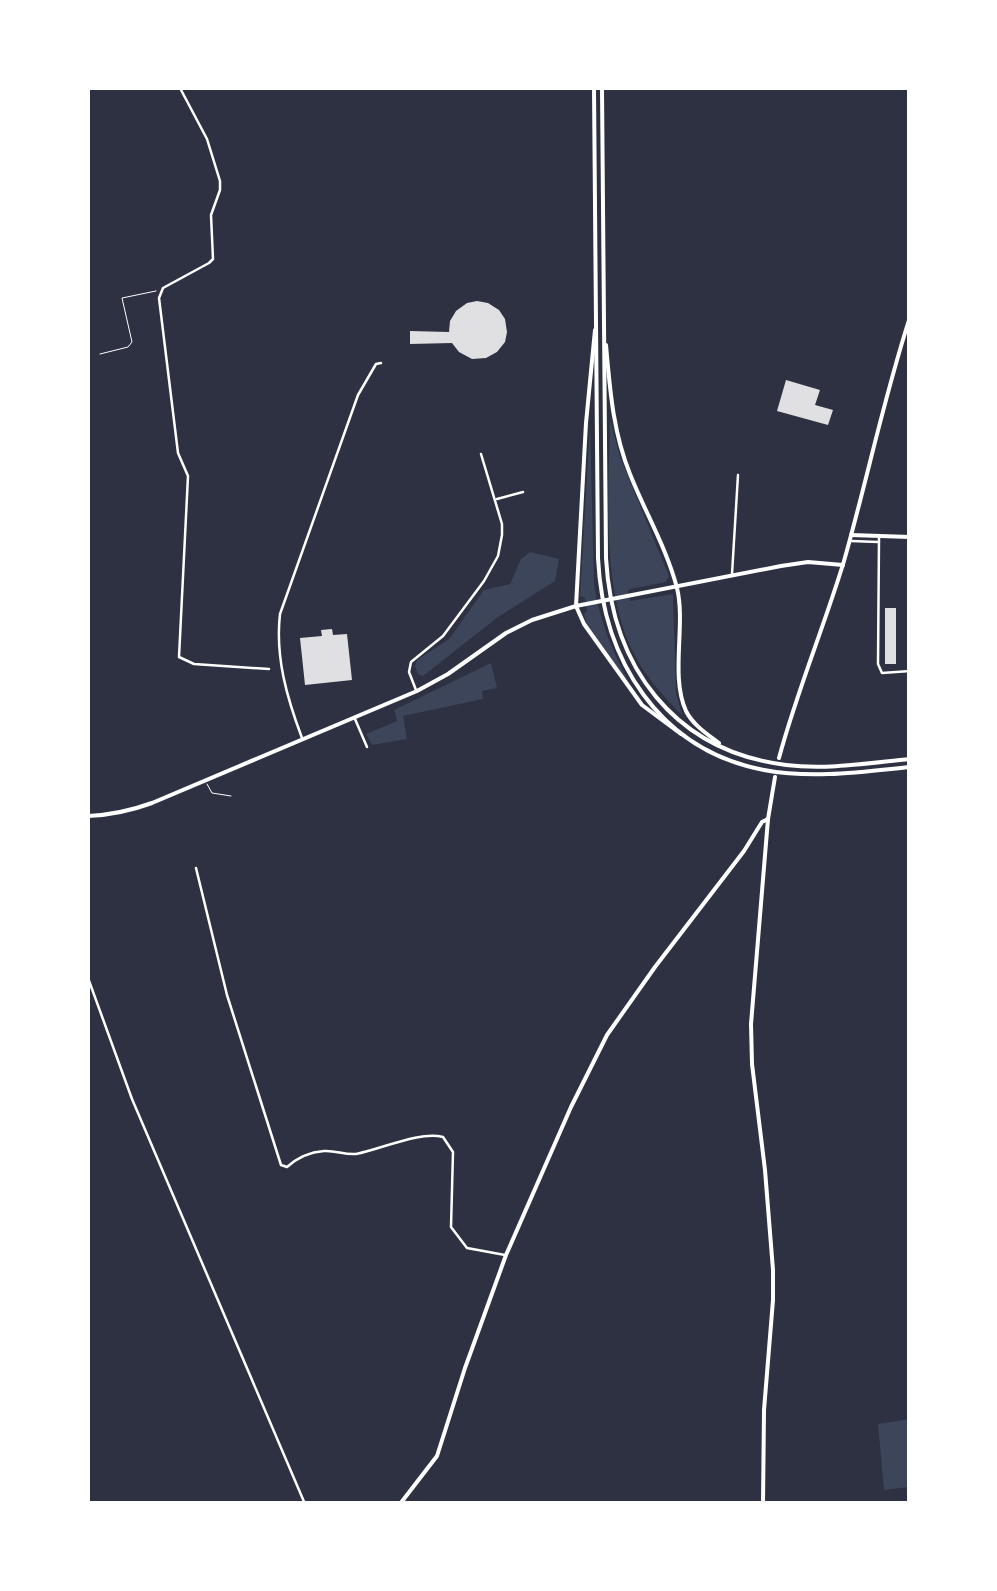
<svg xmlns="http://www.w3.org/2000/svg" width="997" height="1591" font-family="Ubuntu,sans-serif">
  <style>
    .green { fill: #3c4559 }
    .building { fill: #e0e0e3 }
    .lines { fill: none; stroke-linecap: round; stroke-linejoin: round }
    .path { stroke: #fff; stroke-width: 1 }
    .service { stroke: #fff; stroke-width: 1 }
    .minor { stroke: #fff; stroke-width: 2.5 }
    .tertiary { stroke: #fff; stroke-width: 4 }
    .secondary { stroke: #fff; stroke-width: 4 }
  </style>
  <rect width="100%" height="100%" fill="#2d3142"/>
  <g class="green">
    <path d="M 610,419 L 620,457 L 669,576 L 666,582 L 630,589 L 628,591 L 630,601 L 673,594 L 676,693 L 682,715 C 662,695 643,674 631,648 C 601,582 609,490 610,419 Z"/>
    <path d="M 590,422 L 594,583 C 600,625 615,657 635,693 L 587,626 L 584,614 L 587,611 L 585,598 L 580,596 Z"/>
    <polygon points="530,552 559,559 555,581 498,617 423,676 418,674 415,666 417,660 449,639 484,590 510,584 521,559"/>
    <polygon points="491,663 497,688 482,691 483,699 403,716 407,739 372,745 366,734 397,721 394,710"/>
    <polygon points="909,1419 909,1487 884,1490 878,1424"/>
  </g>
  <g class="building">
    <polygon points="477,301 488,303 499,310 505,319 507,332 505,342 497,352 486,358 472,359 459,352 452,343 410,344 410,331 449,332 450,321 456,311 467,303"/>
    <polygon points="786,380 820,390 815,405 833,410 828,425 777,411"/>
    <rect x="885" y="608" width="11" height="56"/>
    <polygon points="332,629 333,635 347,634 352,680 305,685 300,638 322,636 321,630"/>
  </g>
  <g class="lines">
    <polyline class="path" points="100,354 128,347 132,342 122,298 156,291"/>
    <polyline class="service" points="207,784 212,793 231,796"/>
    <g class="minor">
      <polyline points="180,88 207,139 220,181 220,190 211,215 213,259 209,263 163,288 159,298 178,453 188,476 179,657 194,664 269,669"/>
      <polyline points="497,499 523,492"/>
      <polyline points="879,538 878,664 882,673 910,671"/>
      <polyline points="851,541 878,542"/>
      <polyline points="732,574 738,475"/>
      <polyline points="416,690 409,672 411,662 443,636 484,581 498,556 502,535 502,524 481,454"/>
      <polyline points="355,719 367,747"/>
      <path d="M 302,738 C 287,698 275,657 280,614 L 358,395 L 376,364 L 381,363"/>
      <path d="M 196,868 L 227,995 L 281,1165 L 287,1167 C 297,1158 310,1152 324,1151 C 335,1150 344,1155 356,1154 C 382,1149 419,1131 443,1137 L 453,1152 L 451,1227 L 467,1248 L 505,1255"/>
      <polyline points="88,978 132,1099 305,1504"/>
    </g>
    <g class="tertiary">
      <polyline points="595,330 586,423 576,606 584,624 642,705 681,734"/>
      <path d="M 606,345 C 610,390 613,432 630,474 C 645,512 667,549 677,588 C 686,625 670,676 686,711 C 693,725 707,734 719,743"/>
      <polyline points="851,535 910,537"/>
      <path d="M 779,758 C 797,691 824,627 844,561 C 867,480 884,397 910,317"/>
      <path d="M 88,816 C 111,815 130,811 152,803 L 417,691 L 448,674 L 506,633 L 532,620 L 576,606 L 781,566 L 808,562 L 843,565"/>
      <polyline points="400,1504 437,1456 465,1368 506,1255 571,1107 607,1035 655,967 744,851 762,822 768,819"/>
      <polyline points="763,1504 764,1410 773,1300 773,1270 765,1170 752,1064 751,1024 768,819 775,777"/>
    </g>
    <g class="secondary">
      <path d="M 594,88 L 598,558 C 603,660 659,750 764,770 C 812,779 861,772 910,767"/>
      <path d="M 602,88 L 606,558 C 612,667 674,751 786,765 C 827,770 869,763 910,759"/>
    </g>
  </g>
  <rect width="997" height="1591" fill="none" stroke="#ffffff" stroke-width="180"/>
</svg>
